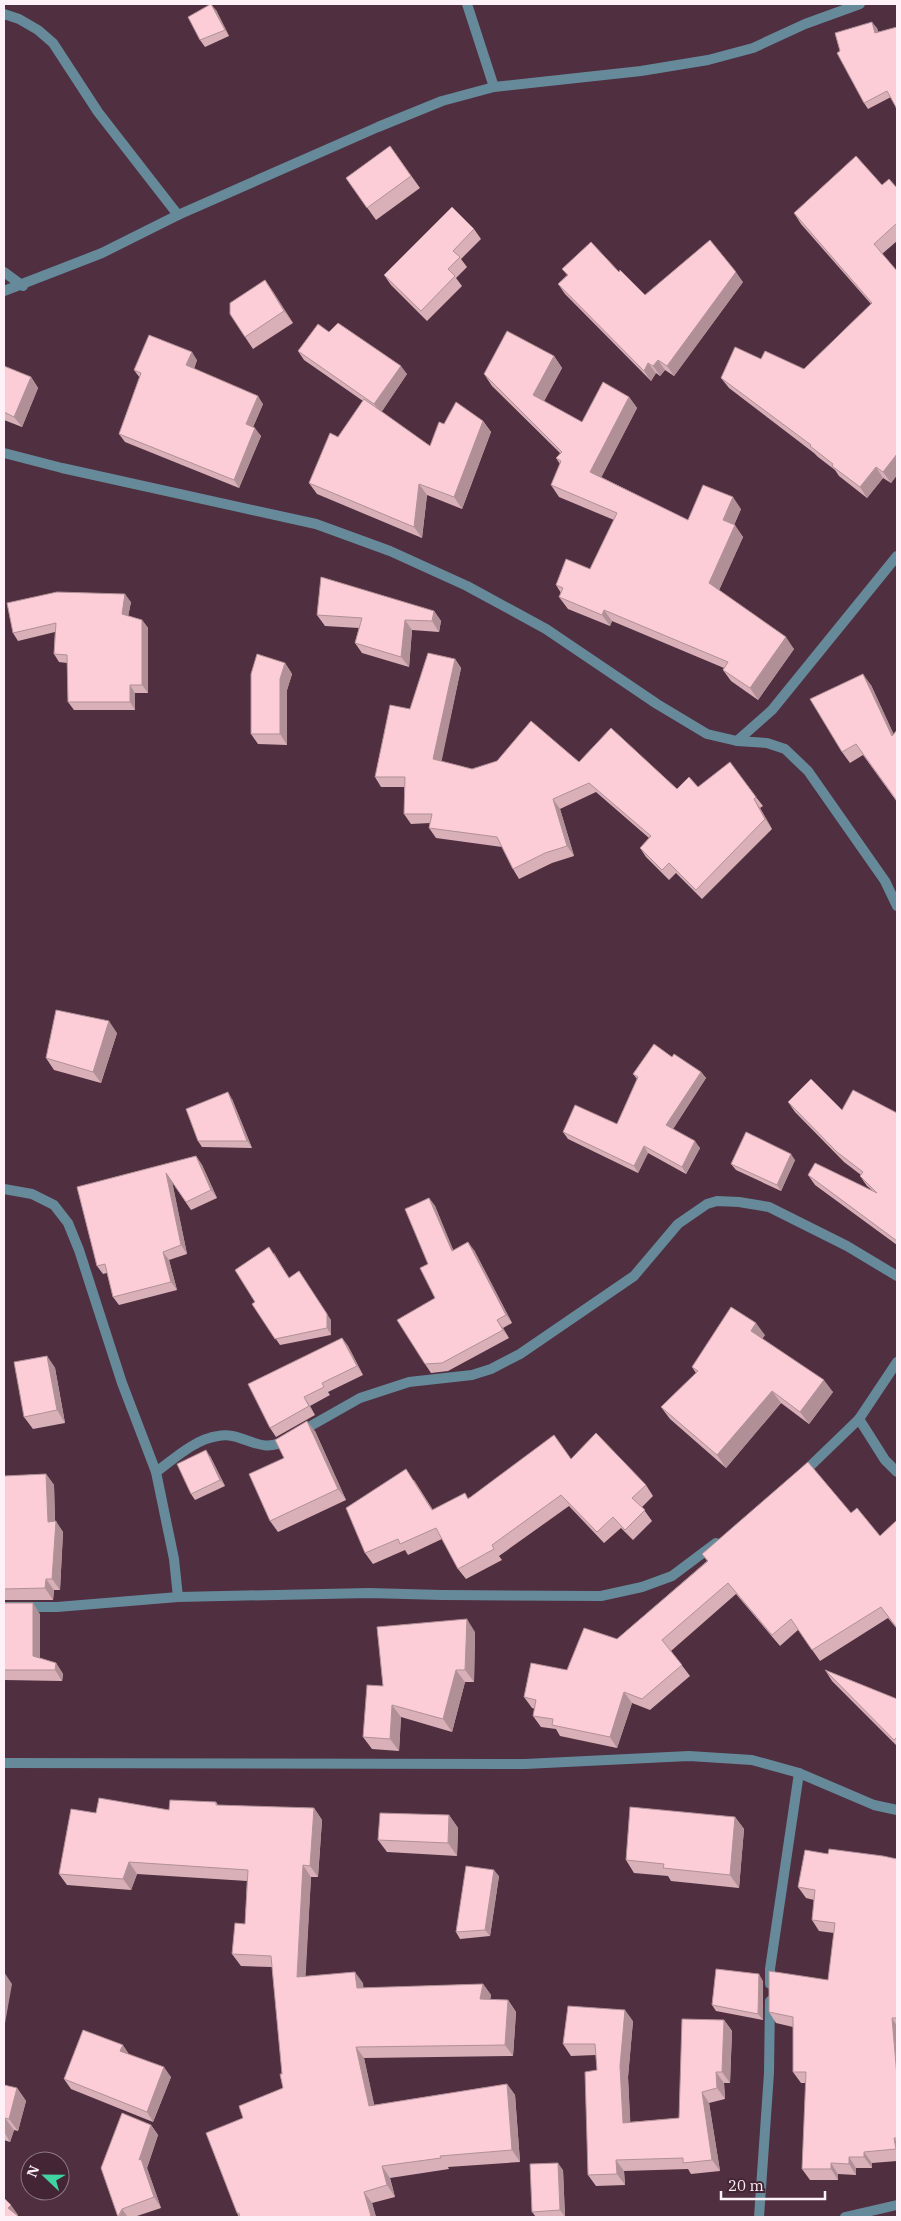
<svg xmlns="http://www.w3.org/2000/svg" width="901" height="2221" font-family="'IBM Plex Serif',serif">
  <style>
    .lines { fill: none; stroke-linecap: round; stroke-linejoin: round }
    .street { stroke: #668a9a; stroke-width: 10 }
    .wall { fill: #d9b0b8 }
    .shaded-wall { fill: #b09096 }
    .building { fill: #fccdd6; stroke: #b09096 }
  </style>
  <rect width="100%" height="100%" fill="#4f2f40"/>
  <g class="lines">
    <g class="street">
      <polyline points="467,4 494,87"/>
      <polyline points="4,14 19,19 38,30 53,43 98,112 178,215"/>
      <polyline points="4,272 23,286"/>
      <polyline points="4,291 102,253 178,215 378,127 442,101 494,87 641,71 708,60 753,48 805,24 860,4"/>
      <polyline points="4,453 62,468 316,524 390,551 467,586 546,629 657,704 707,734 737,741 767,743 785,749 808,771 885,881 897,906"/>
      <polyline points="737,741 772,710 897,556"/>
      <polyline points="4,1189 32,1194 54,1205 68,1223 79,1250 122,1383 156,1472 174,1559 178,1597"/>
      <polyline points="859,1419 885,1460 897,1472"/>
      <polyline points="300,1432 360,1398 409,1382 472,1375 491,1369 520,1354 634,1276 678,1224 707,1204 717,1201 739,1202 769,1207 847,1246 897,1276"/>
      <path d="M 156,1472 C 174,1459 195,1439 218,1436 C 245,1431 259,1457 288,1439"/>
      <polyline points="801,1475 859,1419 897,1362"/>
      <polyline points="4,1607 57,1607 178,1597 369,1593 442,1595 601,1596 642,1587 672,1576 716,1543"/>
      <polyline points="4,1763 525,1764 689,1756 752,1760 799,1773 874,1805 897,1810"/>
      <polyline points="770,1984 770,1969 799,1773"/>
      <polyline points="759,2217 769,2073 770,2001"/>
      <polyline points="845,2217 897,2205"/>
    </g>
  </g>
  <g class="wall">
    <polygon points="216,10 229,36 205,47 200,40"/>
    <polygon points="897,27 897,110 891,97 868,109 864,103 877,28 878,32"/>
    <polygon points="390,146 420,188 376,220 346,178"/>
    <polygon points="882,185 897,188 897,241 882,254 897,271 897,475 891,483 883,478 867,498 839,476 835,470 818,457 814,453 729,388 721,378 761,359 804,369 871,304 801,224 794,213"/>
    <polygon points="474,229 481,239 461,259 467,267 456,278 462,286 427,321 391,285 384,275"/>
    <polygon points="562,269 619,272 645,295 743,282 674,376 665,370 660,376 656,373 651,381 565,294 558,284 567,275"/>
    <polygon points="265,280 293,323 253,349 245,337"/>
    <polygon points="329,332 407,374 381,412 430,446 444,424 483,421 491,432 462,509 427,495 422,538 317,494 309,483 338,437 363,401 304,360 298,351"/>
    <polygon points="554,356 562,368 544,401 582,422 629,397 637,408 601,477 688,520 741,509 734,525 743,537 719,590 794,649 758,700 731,681 723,670 724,668 612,621 610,626 568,609 559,597 561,593 556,585 590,569 614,520 559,497 551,485 560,464 556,458 560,453 492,386 484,374"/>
    <polygon points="197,360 194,369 263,404 253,427 261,436 239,488 125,442 119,434 140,378 134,370"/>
    <polygon points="4,366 31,377 38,388 22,427 4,420"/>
    <polygon points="131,602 128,616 142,620 148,628 148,693 135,693 135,710 74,710 68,702 67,663 59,662 54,654 55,632 18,641 13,633"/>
    <polygon points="434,611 441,621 439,632 412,630 409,667 362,653 355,643 359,628 325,626 317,615"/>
    <polygon points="455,659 461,668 441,761 472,769 579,762 677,789 698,787 756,797 763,806 760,808 772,829 702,899 676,873 669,880 646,857 640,848 649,838 596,792 560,809 574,856 552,863 519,879 513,869 502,847 436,838 429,828 430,823 411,824 404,814 404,787 381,787 375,777 410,709"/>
    <polygon points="285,663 292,674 287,690 287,745 258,744 251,734"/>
    <polygon points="871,685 894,735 897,802 863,755 850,763 842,752"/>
    <polygon points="117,1033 101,1083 54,1070 46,1058"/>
    <polygon points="672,1057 701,1072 706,1078 673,1129 700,1148 686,1174 648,1153 638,1173 568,1139 563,1132 617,1124 637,1079 633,1074"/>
    <polygon points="232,1099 252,1148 202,1147 198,1141"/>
    <polygon points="788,1102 842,1110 897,1113 897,1245 815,1185 808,1175 872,1190 867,1186 860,1176 861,1175 844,1162 795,1112"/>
    <polygon points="196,1156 202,1165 217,1198 191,1210 172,1182 187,1254 169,1260 177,1290 119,1305 113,1297 107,1273 103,1274 97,1266 77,1187"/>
    <polygon points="795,1160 781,1191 736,1170 731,1164"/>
    <polygon points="429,1198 435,1206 453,1250 474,1250 512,1323 503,1328 509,1338 448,1371 431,1373 425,1364 435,1298 428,1264"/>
    <polygon points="274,1253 289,1278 331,1320 331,1335 280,1345 252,1304 255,1302"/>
    <polygon points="765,1335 762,1339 833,1392 809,1424 781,1403 726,1468 670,1419 661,1407 696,1373 692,1367"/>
    <polygon points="342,1338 348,1346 363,1375 328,1392 330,1395 310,1406 315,1415 276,1437 270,1428"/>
    <polygon points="47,1356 55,1368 65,1423 33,1429 24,1417"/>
    <polygon points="315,1431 346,1500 278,1532 270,1521 284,1458"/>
    <polygon points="210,1456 225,1486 195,1500 191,1494"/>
    <polygon points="571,1459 646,1485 653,1496 642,1507 652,1521 633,1540 621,1528 604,1543 569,1506 499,1556 502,1560 466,1579 458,1569 442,1539 408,1555 405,1550 373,1564 365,1553 414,1480 433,1510 468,1498"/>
    <polygon points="46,1474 54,1485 55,1521 63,1532 60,1590 54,1590 53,1600 4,1600 4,1476"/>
    <polygon points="851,1513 880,1536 897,1520 897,1629 888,1618 820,1661 798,1630 780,1646 736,1594 671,1651 690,1676 650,1710 632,1703 617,1748 560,1736 556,1729 541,1727 533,1716 535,1709 532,1708 524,1697 617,1639 707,1561 702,1554"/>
    <polygon points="4,1603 40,1614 40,1658 56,1663 63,1674 62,1681 4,1680"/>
    <polygon points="475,1632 474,1682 465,1682 452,1732 401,1717 399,1751 372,1749 363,1737 383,1686"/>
    <polygon points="825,1670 897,1699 897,1746 832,1681"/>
    <polygon points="216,1802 218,1805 314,1808 322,1820 318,1877 311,1877 305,1976 363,1983 363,1988 483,1984 491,1995 490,2000 508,2000 516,2012 513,2056 364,2058 374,2105 507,2084 515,2095 520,2162 448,2167 449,2169 390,2178 395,2197 372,2203 376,2217 239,2217 237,2213 243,2118 283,2088 282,2074 272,1967 241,1966 232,1954 245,1924 247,1881 137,1874 131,1890 67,1885 59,1874 96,1813 169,1810"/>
    <polygon points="449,1815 458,1828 457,1856 387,1852 378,1840"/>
    <polygon points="735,1817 744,1829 739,1888 671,1881 668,1876 634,1873 626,1860"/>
    <polygon points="828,1854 897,1859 897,2161 872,2163 872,2168 856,2168 856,2175 838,2174 838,2180 810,2180 802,2169 806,2083 801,2083 793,2072 793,2027 776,2023 769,2012 828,1980 834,1933 819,1931 812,1920 814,1900 806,1898 798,1887"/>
    <polygon points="499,1876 490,1936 460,1939 456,1932"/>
    <polygon points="763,1981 763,2020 716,2011 712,2005"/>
    <polygon points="724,2020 732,2031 730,2083 724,2083 725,2099 709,2103 720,2171 691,2174 688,2169 624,2171 625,2185 596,2186 588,2175 597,2070 596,2055 571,2056 563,2044 633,2021 628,2077 630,2122 679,2118"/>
    <polygon points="129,2054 171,2077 153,2122 71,2089 64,2079"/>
    <polygon points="4,2085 17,2088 26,2101 18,2131 14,2130 10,2142 4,2140"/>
    <polygon points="151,2125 158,2135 147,2168 161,2208 134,2217 118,2217"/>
    <polygon points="563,2170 565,2217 536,2217 532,2212"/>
  </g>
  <g class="shaded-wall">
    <polygon points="211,4 216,10 229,36 225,30"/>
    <polygon points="872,22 877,28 880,39 875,33"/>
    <polygon points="736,272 743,282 674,376 667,366"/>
    <polygon points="265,280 274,293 293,323 284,311"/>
    <polygon points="192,352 197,360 192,373 186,365"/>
    <polygon points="554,356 562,368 541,407 533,395"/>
    <polygon points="658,360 665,370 660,376 653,366"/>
    <polygon points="648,363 656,373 651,381 644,371"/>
    <polygon points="401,366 407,374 381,413 374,404"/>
    <polygon points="31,377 38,388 22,427 14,417"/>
    <polygon points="258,396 263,404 251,432 246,424"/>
    <polygon points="629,397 637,408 598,484 590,472"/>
    <polygon points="483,421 491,432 462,509 454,497"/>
    <polygon points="255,428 261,436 239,488 234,480"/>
    <polygon points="897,454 897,475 891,483 883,472"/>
    <polygon points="876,467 883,478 867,498 860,487"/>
    <polygon points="419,484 427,495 422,538 414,527"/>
    <polygon points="733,497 741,509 731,532 723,520"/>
    <polygon points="735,525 743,537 717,595 709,583"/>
    <polygon points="125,594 131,602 127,622 122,614"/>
    <polygon points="604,610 612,621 610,626 602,615"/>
    <polygon points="434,611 441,621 439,632 432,621"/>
    <polygon points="142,620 148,628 148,693 142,685"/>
    <polygon points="405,620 412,630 409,667 401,657"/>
    <polygon points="786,637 794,649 758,700 750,688"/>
    <polygon points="455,659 461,668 440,769 433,759"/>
    <polygon points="285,663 292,674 287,690 287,745 280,734 280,679"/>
    <polygon points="863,674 871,685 897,742 892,736"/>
    <polygon points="130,685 135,693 135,710 130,702"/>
    <polygon points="553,799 560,809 574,856 567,846"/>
    <polygon points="754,799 760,808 772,829 765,819"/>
    <polygon points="109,1021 117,1033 101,1083 93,1072"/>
    <polygon points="701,1072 706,1078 671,1132 666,1125"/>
    <polygon points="228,1092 232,1099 252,1148 247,1141"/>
    <polygon points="695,1141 700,1148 686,1174 682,1167"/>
    <polygon points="644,1146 648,1153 638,1173 634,1166"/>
    <polygon points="791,1154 795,1160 781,1191 777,1185"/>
    <polygon points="196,1156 202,1165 217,1198 211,1190"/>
    <polygon points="166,1173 172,1181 187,1254 181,1245"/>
    <polygon points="429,1198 435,1206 457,1259 452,1251"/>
    <polygon points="468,1242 474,1250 512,1323 506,1315"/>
    <polygon points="163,1252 169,1260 177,1290 171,1282"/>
    <polygon points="299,1271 331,1320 331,1335 327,1328"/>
    <polygon points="497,1320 503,1328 509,1338 503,1330"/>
    <polygon points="756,1323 765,1335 759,1343 751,1331"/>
    <polygon points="342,1338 348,1346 363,1375 357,1366"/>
    <polygon points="47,1356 55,1368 65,1423 57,1410"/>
    <polygon points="824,1380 833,1392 809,1424 800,1412"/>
    <polygon points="772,1391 781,1403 726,1468 717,1455"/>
    <polygon points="304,1397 310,1406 315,1415 309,1406"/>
    <polygon points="307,1421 315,1431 346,1500 338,1489"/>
    <polygon points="206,1450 210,1456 225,1486 220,1480"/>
    <polygon points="46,1474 54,1485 55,1526 56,1521 63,1532 60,1590 52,1579 48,1522"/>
    <polygon points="46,1579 54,1590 53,1600 45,1588"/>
    <polygon points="33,1603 40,1614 40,1667 33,1656"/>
    <polygon points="467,1619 475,1632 474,1682 465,1670"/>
    <polygon points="56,1663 63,1674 62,1681 55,1670"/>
    <polygon points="456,1670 465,1682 452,1732 443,1719"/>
    <polygon points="624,1692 632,1703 617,1748 610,1737"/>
    <polygon points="392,1705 401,1717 399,1751 390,1739"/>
    <polygon points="314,1808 322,1820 318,1877 310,1866"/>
    <polygon points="449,1815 458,1828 457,1856 448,1843"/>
    <polygon points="735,1817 744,1829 739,1888 730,1875"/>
    <polygon points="129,1862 137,1874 131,1890 123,1879"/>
    <polygon points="303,1865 311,1877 305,1988 297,1977"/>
    <polygon points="494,1870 499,1876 490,1936 485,1930"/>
    <polygon points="4,1972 12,1984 4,2029"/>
    <polygon points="355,1972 363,1983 365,1999 357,1988"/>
    <polygon points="759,1974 763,1981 763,2020 758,2014"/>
    <polygon points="483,1984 491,1995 488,2011 480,1999"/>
    <polygon points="508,2000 516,2012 513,2056 505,2045"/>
    <polygon points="625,2010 633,2021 628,2077 631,2134 623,2123 620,2066"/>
    <polygon points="892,2018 897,2026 897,2076"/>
    <polygon points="724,2020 732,2031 730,2083 722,2072"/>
    <polygon points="123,2045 129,2054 120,2051"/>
    <polygon points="356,2047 364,2058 377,2117 369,2106"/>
    <polygon points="164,2067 171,2077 153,2122 147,2112"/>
    <polygon points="716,2072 724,2083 725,2099 717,2088"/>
    <polygon points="507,2084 515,2095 520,2162 512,2150"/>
    <polygon points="17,2088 26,2101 18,2131 9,2119"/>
    <polygon points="702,2092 709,2103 720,2171 712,2160"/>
    <polygon points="5,2118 14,2130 10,2142 4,2132 4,2122"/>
    <polygon points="151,2125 158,2135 147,2168 161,2208 154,2197 139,2160"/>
    <polygon points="894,2138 897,2142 897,2152 896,2149"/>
    <polygon points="864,2152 872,2163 872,2168 864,2157"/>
    <polygon points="849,2157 856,2168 856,2175 849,2164"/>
    <polygon points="616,2160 624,2171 625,2185 617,2174"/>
    <polygon points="558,2163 563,2170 565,2217 560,2210"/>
    <polygon points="831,2163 838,2174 838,2180 831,2169"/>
    <polygon points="382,2166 390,2178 395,2197 387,2185"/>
    <polygon points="364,2192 372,2203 376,2217 371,2217 371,2216"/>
    <polygon points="11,2205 18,2215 17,2217 8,2208"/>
    <polygon points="122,2209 128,2217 119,2217"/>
  </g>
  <g class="building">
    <polygon points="211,4 225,30 200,40 188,17"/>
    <polygon points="872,22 875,33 897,27 897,109 887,91 864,103 837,53 840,51 835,33"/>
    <polygon points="390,146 411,176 367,208 346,178"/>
    <polygon points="856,156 882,185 889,179 897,188 897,223 874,244 897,271 897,454 883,472 876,467 860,487 832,466 833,464 810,446 811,445 721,378 735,347 761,359 765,351 804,369 872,303 794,213"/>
    <polygon points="452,207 474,229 453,251 460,257 448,269 455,276 421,311 384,275"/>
    <polygon points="710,240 736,272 667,366 658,360 653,366 648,363 644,371 558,284 568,275 562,269 591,242 619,272 620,270 645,295"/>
    <polygon points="265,280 284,311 245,337 230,314 230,303"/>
    <polygon points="338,323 401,366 374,404 298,351 318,324 329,332"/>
    <polygon points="507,331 554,356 533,395 582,422 603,382 629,397 590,472 688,520 703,485 733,497 723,520 735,525 709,583 786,637 750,688 723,670 728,662 604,610 602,615 559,597 563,588 556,585 566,559 590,569 617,513 551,485 561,461 556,458 562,452 484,374"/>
    <polygon points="149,335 192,352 186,365 258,396 246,424 255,428 234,480 119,434 141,373 134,370"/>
    <polygon points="4,366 31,377 14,417 4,412"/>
    <polygon points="364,399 430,446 439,422 444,424 456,402 483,421 454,497 419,484 414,527 309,483 330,433 338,437"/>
    <polygon points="321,577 434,611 432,621 405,620 401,657 355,643 362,618 317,615"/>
    <polygon points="57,592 125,594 122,614 142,620 142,685 130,685 130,702 68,702 67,655 54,654 56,623 13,633 7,603"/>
    <polygon points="428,653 455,659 433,759 472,769 497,761 531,721 579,762 611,728 677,789 689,777 698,787 730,762 756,797 754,799 765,819 696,890 669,863 662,870 640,848 651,836 589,783 553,799 567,846 545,853 513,869 497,837 429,828 432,814 404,814 405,777 375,777 390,705 410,709"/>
    <polygon points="257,654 285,663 280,679 280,734 251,734 251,674"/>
    <polygon points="863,674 892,736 897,730 897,801 856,744 842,752 810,699"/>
    <polygon points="56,1010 109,1021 93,1072 46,1058"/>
    <polygon points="654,1044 672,1057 674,1054 701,1072 666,1125 695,1141 682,1167 644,1146 634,1166 563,1132 575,1105 617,1124 638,1077 633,1074"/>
    <polygon points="811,1079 842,1110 853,1090 897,1113 897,1241 808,1175 815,1163 877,1193 860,1176 863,1172 837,1152 788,1102"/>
    <polygon points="228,1092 247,1141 198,1141 186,1109"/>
    <polygon points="746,1132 791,1154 777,1185 731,1164"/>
    <polygon points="196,1156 211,1190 186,1202 166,1173 181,1245 163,1252 171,1282 113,1297 105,1264 97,1266 77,1187"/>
    <polygon points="429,1198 452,1251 468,1242 506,1315 497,1320 503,1330 442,1363 425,1364 397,1320 435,1298 420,1268 428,1264 405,1209"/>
    <polygon points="269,1247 289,1278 299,1271 327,1314 327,1328 275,1339 252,1304 255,1302 235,1270"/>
    <polygon points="731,1307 756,1323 751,1331 824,1380 800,1412 772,1391 717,1455 661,1407 698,1371 692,1367"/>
    <polygon points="342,1338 357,1366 322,1383 324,1387 304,1397 309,1406 270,1428 248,1384"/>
    <polygon points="47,1356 57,1410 24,1417 14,1362"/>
    <polygon points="307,1421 338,1489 270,1521 249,1474 284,1458 275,1440"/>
    <polygon points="596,1433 646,1485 632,1498 645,1510 625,1530 613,1517 597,1532 561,1495 492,1545 494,1549 458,1569 436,1528 400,1544 398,1539 365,1553 346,1508 406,1469 432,1510 465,1493 468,1499 554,1435 571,1459"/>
    <polygon points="206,1450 220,1480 191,1494 177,1464"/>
    <polygon points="808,1462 851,1513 857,1508 880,1536 897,1520 897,1628 881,1607 812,1650 791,1619 772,1635 728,1583 662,1640 682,1665 642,1699 624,1692 610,1737 552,1725 553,1719 533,1716 536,1700 524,1697 531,1663 567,1670 584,1628 617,1639 708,1561 702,1554"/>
    <polygon points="46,1474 48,1522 56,1521 52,1579 46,1579 45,1588 4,1589 4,1476"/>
    <polygon points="4,1603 33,1603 33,1656 56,1663 55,1670 4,1670"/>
    <polygon points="467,1619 465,1670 456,1670 443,1719 392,1705 390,1739 363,1737 367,1685 383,1686 377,1627"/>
    <polygon points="825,1670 897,1699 897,1739 896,1738 894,1740"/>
    <polygon points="99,1798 169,1810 170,1800 216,1802 216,1805 314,1808 310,1866 303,1865 297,1977 355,1972 357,1988 483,1984 480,1999 508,2000 505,2045 356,2047 369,2106 507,2084 512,2150 440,2156 441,2158 382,2166 387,2185 364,2192 371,2216 367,2217 240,2217 239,2213 237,2213 206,2133 243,2118 239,2106 283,2088 280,2074 282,2074 271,1956 232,1954 235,1923 245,1924 248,1870 129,1862 123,1879 59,1874 71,1809 96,1813"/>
    <polygon points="630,1807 735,1817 730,1875 663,1868 664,1864 626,1860"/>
    <polygon points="380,1813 449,1815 448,1843 378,1840"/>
    <polygon points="829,1849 883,1856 897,1859 897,2018 892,2018 897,2076 897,2138 894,2138 896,2149 864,2152 864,2157 849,2157 849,2164 831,2163 831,2169 802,2169 806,2072 793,2072 793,2017 769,2012 769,1971 828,1980 835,1923 812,1920 815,1890 798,1887 805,1850 828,1854"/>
    <polygon points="466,1866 494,1870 485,1930 456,1932"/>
    <polygon points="716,1969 759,1974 758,2014 712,2005"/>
    <polygon points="568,2006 625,2010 620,2066 623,2123 679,2118 682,2019 724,2020 722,2072 716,2072 717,2088 702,2092 712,2160 683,2163 683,2158 616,2160 617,2174 588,2175 585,2072 597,2070 595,2044 563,2044"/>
    <polygon points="83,2030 123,2045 120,2051 164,2067 147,2112 64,2079"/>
    <polygon points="4,2085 17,2088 9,2119 5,2118 4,2122"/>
    <polygon points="122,2113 151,2125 139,2160 141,2159 154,2197 122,2209 118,2217 101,2168"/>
    <polygon points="558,2163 560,2210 532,2212 530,2164"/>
    <polygon points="4,2198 11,2205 8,2208 19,2217 4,2217"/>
  </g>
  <rect width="901" height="2221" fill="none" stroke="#fef1f7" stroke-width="10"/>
  <g transform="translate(45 2176) rotate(292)"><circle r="24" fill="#442536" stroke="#8e7783"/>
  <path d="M0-4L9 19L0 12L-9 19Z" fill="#3fd4a2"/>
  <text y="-8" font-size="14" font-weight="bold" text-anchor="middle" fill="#fef1f7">N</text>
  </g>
  <path d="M721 2191v8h104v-8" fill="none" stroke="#fef1f7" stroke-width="2.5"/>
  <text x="728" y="2191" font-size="15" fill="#fef1f7" stroke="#442536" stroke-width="4" paint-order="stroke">20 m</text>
</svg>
